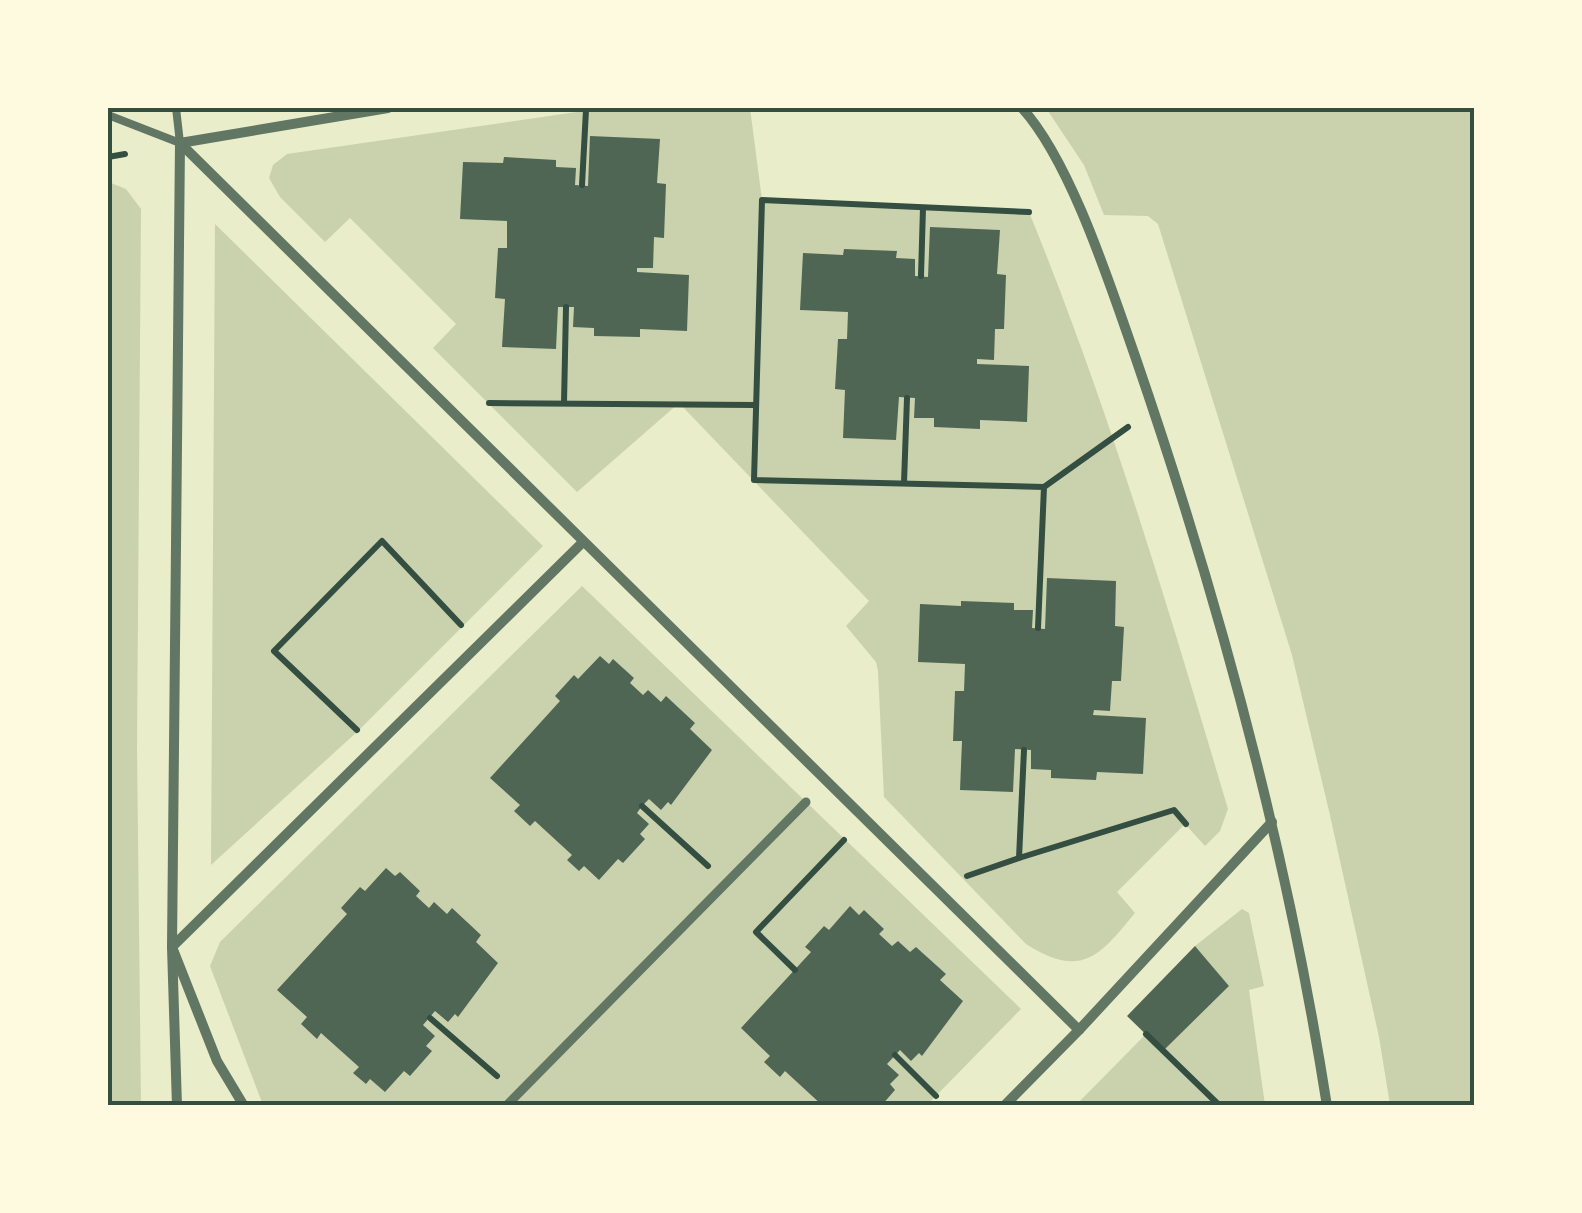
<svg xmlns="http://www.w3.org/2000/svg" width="1582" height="1213" font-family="'Playfair Display',serif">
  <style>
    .green { fill: #cad2ad }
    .building { fill: #4f6655 }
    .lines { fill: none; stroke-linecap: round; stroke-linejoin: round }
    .path { stroke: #344e41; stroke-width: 6 }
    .service { stroke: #617663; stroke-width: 8 }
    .pedestrian { stroke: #617663; stroke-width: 9 }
    .minor { stroke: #617663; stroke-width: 10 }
    .neatline { fill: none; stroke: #344e41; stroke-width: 4 }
  </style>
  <rect width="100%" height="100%" fill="#e9edc9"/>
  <g class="green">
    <path d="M 604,108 L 750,108 L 762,200 L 1029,212 C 1109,408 1168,607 1228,809 L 1220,831 L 1205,846 L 1185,824 L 1117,892 L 1135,913 C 1099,957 1081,979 1026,944 L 884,797 L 878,671 L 876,662 L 846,626 L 869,601 L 679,403 L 577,492 L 433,348 L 456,324 L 350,218 L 325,242 L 280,197 L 269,178 L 273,165 L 287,154 Z"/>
    <polygon points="1046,108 1474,108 1474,1105 1390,1105 1379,1037 1329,811 1292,655 1158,224 1148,216 1104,215 1084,165"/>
    <polygon points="111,183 126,189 141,209 137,747 141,1106 108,1105 108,184"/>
    <polygon points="215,224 543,546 358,731 211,865"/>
    <polygon points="582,586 1021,1009 927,1105 263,1105 210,966 220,942"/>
    <polygon points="1242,909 1249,913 1264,986 1249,990 1265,1105 1075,1106 1146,1034 1164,1050 1229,986 1195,946"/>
  </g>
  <g class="building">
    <polygon points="590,136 660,139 657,183 666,184 664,238 654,237 653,268 637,268 637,272 689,275 687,331 640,329 640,337 594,336 594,328 573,327 574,307 558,307 556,349 502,347 505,299 495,298 498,248 507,248 507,221 460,219 463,162 503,163 504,157 556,160 556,167 576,168 575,185 588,186"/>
    <polygon points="930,227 1000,230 997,274 1006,275 1004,329 995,329 994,360 977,359 977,364 1029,366 1027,422 980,420 980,429 934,427 934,418 914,418 915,398 899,397 896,440 843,438 845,390 835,389 838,339 847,339 848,312 800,310 803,253 843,255 844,249 897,251 896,258 915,259 915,276 928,277"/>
    <polygon points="1047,578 1116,581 1115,626 1124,627 1121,681 1112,681 1110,711 1094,710 1093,715 1146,718 1143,774 1097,772 1096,780 1051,778 1051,770 1031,769 1031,750 1015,749 1013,792 960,790 962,741 953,741 955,691 964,691 965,664 918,662 920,604 961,606 961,601 1014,603 1014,610 1033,610 1032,628 1045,629"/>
    <polygon points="600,656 609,664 613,659 634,678 630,683 643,695 648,690 661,702 666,696 695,723 690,729 712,750 671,805 668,802 661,810 649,799 642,806 637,813 649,824 640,834 645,839 623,863 618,859 599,880 584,866 579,871 567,860 572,855 535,821 530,826 514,811 520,805 490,778 560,701 555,696 574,675 578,679"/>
    <polygon points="386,868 395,876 400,872 420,891 416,896 429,908 434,902 447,914 452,908 481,935 476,942 498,963 458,1017 455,1014 448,1022 435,1011 423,1025 435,1036 426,1046 432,1051 410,1076 404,1071 385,1092 370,1079 366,1084 353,1073 359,1067 321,1033 317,1039 301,1024 307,1017 277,990 347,914 341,908 360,887 365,891"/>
    <polygon points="850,906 859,915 864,910 884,929 879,934 892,946 898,941 910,952 916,947 946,974 940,980 963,1001 922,1056 919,1053 911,1061 900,1050 887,1064 899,1075 890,1084 895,1090 881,1106 823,1106 785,1071 780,1077 764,1062 770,1056 741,1028 811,952 805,947 824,926 829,930"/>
    <polygon points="1195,946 1229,986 1163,1051 1127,1016"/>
  </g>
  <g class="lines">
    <g class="path">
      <polyline points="108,157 125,154"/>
      <polyline points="582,185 586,110"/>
      <polyline points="1029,212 762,200 754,480 1044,487 1128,427"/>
      <polyline points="921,276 923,208"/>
      <polyline points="489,403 756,405"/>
      <polyline points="564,403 566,307"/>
      <polyline points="904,483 907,398"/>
      <polyline points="1038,628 1044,487"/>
      <polyline points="357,730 274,651 382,541 461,625"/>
      <polyline points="642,806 708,866"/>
      <polyline points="1019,858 1174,810 1186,824"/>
      <polyline points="967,876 1019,858 1024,750"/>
      <polyline points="795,970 756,932 844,840"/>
      <polyline points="430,1018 497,1076"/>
      <polyline points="1146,1034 1220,1106"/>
      <polyline points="895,1055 936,1096"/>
    </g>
    <polyline class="service" points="108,115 180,143 176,108"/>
    <polyline class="pedestrian" points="506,1106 806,802"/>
    <g class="minor">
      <path d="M 1022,108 C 1071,162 1110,285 1135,356 C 1219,600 1287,850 1327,1106"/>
      <polyline points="180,143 1079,1030"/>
      <polyline points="180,143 388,108"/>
      <polyline points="177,1106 172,947 180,143"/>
      <polyline points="244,1106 217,1061 172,947 583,542"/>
      <polyline points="1004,1106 1079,1030 1272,822"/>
    </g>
  </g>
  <rect width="1582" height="1213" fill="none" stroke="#fefae0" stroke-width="220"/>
  <rect x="110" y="110" width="1362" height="993" class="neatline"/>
</svg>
